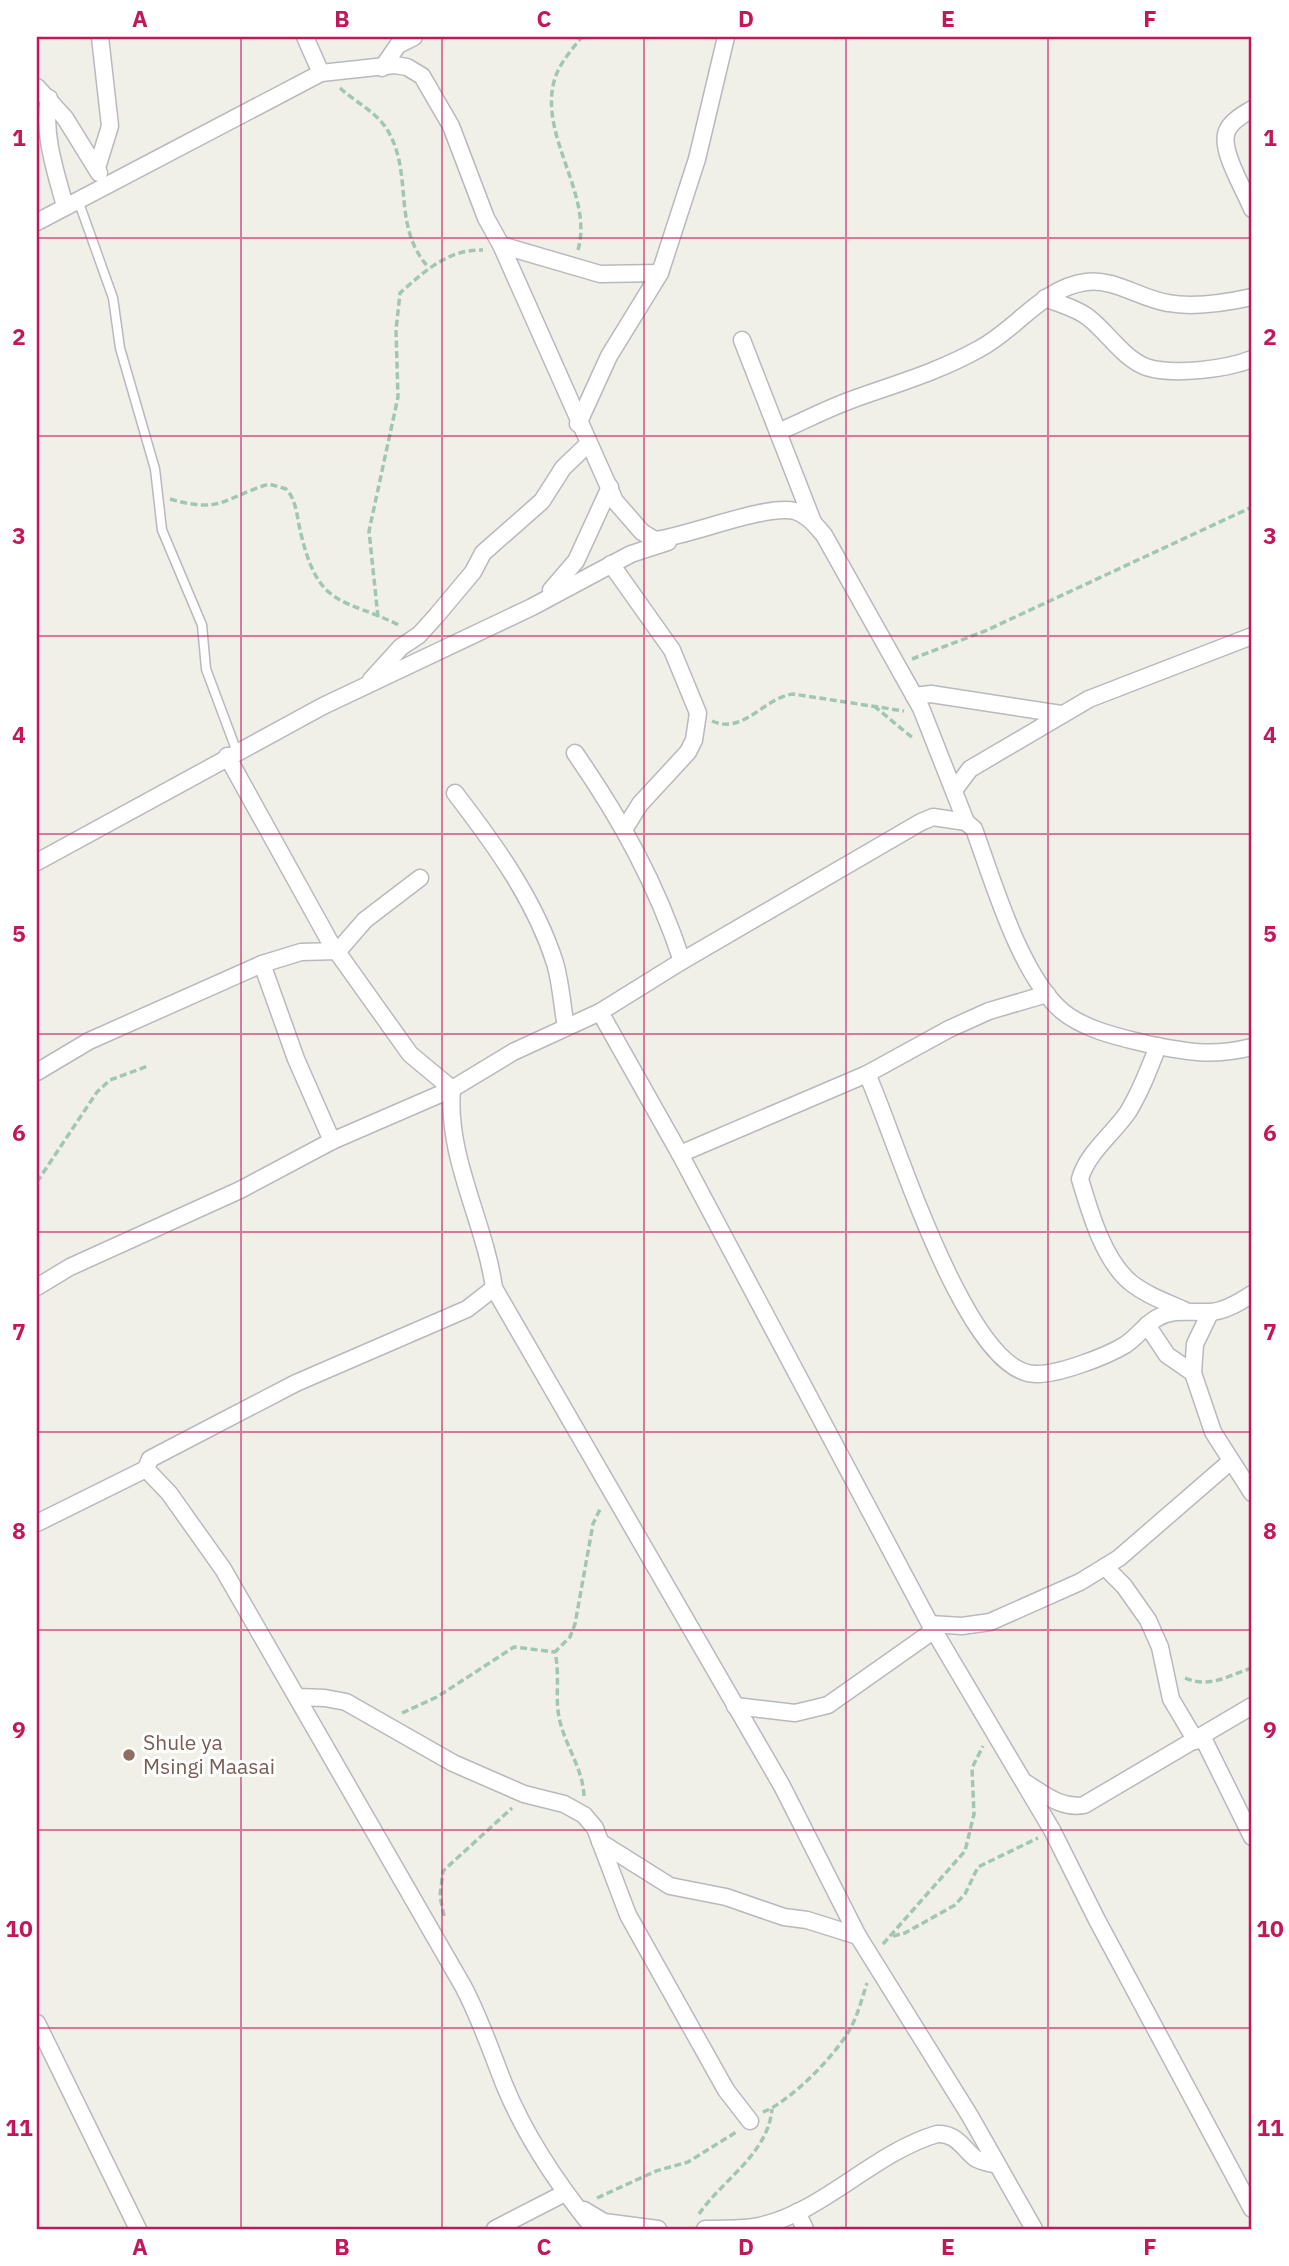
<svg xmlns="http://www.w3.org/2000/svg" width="1289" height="2266" font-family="'IBM Plex Sans',sans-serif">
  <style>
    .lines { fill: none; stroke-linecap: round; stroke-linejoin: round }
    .lane-casing { stroke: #b8b9bd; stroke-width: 11 }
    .street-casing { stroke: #b8b9bd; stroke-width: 19 }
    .path { stroke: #a1c6b4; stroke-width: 3.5; stroke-dasharray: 7 3.5; stroke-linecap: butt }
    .lane { stroke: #fff; stroke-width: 8 }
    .street { stroke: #fff; stroke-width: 16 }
    .grid { fill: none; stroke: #c2185b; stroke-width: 2; stroke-opacity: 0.55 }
    .education-dot { fill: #8d6e63; stroke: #fff; stroke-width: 2.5 }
    .labels { text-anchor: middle; stroke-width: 6; stroke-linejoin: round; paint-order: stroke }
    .education-label { font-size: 21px; fill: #785e54; stroke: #fff; text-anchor: start }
    .neatline { fill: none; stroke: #c2185b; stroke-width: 2.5 }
    .grid-label { font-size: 23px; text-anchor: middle; font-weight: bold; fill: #c2185b }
  </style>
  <rect width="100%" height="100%" fill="#f0f0e9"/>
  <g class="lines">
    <defs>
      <polyline id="lane" points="78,200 113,298 120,348 155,469 162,530 202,625 206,669 237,752"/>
      <g id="street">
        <polyline points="305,37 321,73"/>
        <polyline points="382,68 398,45 414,37"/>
        <polyline points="37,87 65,118 99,173"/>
        <path d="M 49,98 C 42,133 56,173 65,206"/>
        <path d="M 1252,109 C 1244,114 1231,121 1227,131 C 1219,150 1245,190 1252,209"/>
        <polyline points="97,168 110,126 100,37"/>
        <path d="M 37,222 L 321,73 L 395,65 L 407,67 L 422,76 L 451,126 L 486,218 L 501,245 L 615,501 L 642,532 L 655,540 C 692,535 766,504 795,511 C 808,515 816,526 824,535 L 921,708 L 966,822"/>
        <polyline points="501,245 600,274 660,273"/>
        <path d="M 1045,298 C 1059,304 1077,308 1089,318 C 1108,333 1123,358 1146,367 C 1173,376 1227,369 1252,359"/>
        <polyline points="742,340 813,522"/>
        <polyline points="578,424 609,356 660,273 697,159 726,37"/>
        <path d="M 778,432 C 802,422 826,409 851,400 C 895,384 938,372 979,349 C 1017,329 1042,288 1086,282 C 1114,278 1141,299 1168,303 C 1195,308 1225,303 1252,297"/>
        <polyline points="611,564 672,650 698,713 694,740 688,752 640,804 625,828"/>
        <polyline points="551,590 576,561 610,487"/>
        <polyline points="371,680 401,647 419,635 437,615 473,572 483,553 542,501 563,468 588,444"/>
        <polyline points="914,696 931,694 1061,714"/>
        <path d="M 575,753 C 622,821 656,883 682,961"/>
        <polyline points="227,756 330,942 410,1054 452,1089"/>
        <polyline points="955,789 970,769 1089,699 1252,636"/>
        <path d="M 455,793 C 495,845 535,900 555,963 C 561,983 562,1006 566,1027"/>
        <polyline points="37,862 323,706 532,607 631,554 668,542"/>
        <polyline points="262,964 296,1059 332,1141"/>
        <polyline points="600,1012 680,1154 930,1624 1052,1830 1097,1920 1252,2209"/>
        <path d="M 1158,1046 C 1149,1069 1141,1091 1128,1112 C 1113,1134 1087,1153 1080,1179 C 1090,1212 1103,1259 1130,1282 C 1146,1295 1166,1302 1184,1310"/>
        <polyline points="37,1072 89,1041 262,964 301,952 338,951 365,920 420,878"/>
        <path d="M 867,1074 C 894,1132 965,1373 1035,1374 C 1057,1375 1105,1357 1125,1345 C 1137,1337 1145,1325 1157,1318 C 1174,1308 1191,1313 1209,1312 C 1224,1312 1240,1302 1252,1294"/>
        <path d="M 452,1089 C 446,1157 485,1222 494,1288 L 782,1786 L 858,1936 L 970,2116 L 1034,2229"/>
        <polyline points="680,1154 867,1074 949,1029 989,1011 1047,994"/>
        <path d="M 37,1287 L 70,1267 L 240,1190 L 332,1141 L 452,1089 L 513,1052 L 600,1012 L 682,961 L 921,822 L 933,817 L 966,822 L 974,829 C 993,881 1020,975 1062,1011 C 1085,1030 1119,1037 1147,1044 C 1187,1052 1212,1057 1252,1047"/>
        <polyline points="1210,1313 1195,1344 1193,1373 1213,1432 1252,1493"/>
        <polyline points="1147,1325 1167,1355 1193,1373"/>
        <path d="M 146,1469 L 169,1493 L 223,1569 L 463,1986 C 480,2018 491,2051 504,2084 C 526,2138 558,2185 594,2229"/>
        <polyline points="37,1523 146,1469 150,1459 296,1383 467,1309 494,1288"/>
        <polyline points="1105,1567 1124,1586 1148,1620 1160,1647 1171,1699 1196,1741"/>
        <polyline points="930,1624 962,1626 990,1622 1080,1582 1119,1558 1231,1461"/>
        <polyline points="297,1697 325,1698 346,1702 453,1763 524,1794 564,1804 584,1815 595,1828 628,1915 726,2090 750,2121"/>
        <polyline points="735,1706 795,1713 828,1705 933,1631"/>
        <polyline points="1202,1736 1252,1837"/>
        <path d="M 1026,1783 C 1045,1795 1062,1809 1084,1805 L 1252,1706"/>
        <polyline points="600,1842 670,1886 726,1897 784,1917 807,1920 858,1936"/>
        <polyline points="37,2023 138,2229"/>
        <polyline points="584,2210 604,2222 658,2229"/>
        <polyline points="797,2212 805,2229"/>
        <polyline points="495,2229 563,2194"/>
        <path d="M 705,2229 C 723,2228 742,2230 759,2226 C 822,2213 873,2153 937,2134 C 956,2133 962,2147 975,2158 C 981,2162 990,2163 997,2165"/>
      </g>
    </defs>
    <use href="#lane" class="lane-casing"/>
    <use href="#street" class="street-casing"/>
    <g class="path">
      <path d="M 340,88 C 355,102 377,112 388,131 C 414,176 391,226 429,268"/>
      <path d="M 578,250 C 594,194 537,135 555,78 C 560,63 572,49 582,37"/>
      <path d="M 170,499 C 222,514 223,498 269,484 L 286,489 C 297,500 297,519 301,534 C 319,609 342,597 401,626"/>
      <path d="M 378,617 L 369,531 L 398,397 L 396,330 L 400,293 C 425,271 448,249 483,250"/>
      <polyline points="912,659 985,631 1252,507"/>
      <polyline points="874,706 914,739"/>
      <path d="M 712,721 C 744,735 763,698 793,694 L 904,711"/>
      <polyline points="37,1182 97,1092 110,1080 148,1066"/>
      <path d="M 1185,1678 C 1210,1689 1229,1675 1252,1668"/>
      <polyline points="402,1713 437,1697 514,1647 555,1652"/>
      <path d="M 584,1796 C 583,1768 564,1744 559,1717 C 555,1697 560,1675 555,1652 L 570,1637 L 575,1624 L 593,1524 L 601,1507"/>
      <polyline points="444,1916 440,1896 443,1871 512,1808"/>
      <polyline points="893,1936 905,1933 955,1905 965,1894 978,1867 1038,1838"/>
      <polyline points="883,1944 965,1851 974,1814 972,1768 983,1746"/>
      <path d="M 763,2112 C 791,2101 835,2056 850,2029 C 858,2015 862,1998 867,1983"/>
      <polyline points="597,2198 656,2171 688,2162 738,2131"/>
      <path d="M 699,2214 C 723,2179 768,2154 772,2109"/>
    </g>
    <use href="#lane" class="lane"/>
    <use href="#street" class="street"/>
  </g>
  <path class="grid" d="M 241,37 L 241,2229M 442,37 L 442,2229M 644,37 L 644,2229M 846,37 L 846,2229M 1048,37 L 1048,2229M 37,238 L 1252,238M 37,436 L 1252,436M 37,636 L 1252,636M 37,834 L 1252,834M 37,1034 L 1252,1034M 37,1232 L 1252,1232M 37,1432 L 1252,1432M 37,1630 L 1252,1630M 37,1830 L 1252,1830M 37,2028 L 1252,2028"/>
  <circle class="education-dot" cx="129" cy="1755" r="7"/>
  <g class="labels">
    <g class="education-label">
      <text x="143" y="1750">Shule ya<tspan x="143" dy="24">Msingi Maasai</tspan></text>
    </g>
  </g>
  <rect width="1289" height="2266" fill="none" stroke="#ffffff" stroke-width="77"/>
  <rect x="38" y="38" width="1212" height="2190" class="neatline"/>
  <g class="grid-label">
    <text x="140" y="27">A</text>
    <text x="342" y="27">B</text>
    <text x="544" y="27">C</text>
    <text x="746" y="27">D</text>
    <text x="948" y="27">E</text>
    <text x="1150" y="27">F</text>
    <text x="19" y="146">1</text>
    <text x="1270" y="146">1</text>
    <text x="19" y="345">2</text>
    <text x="1270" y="345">2</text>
    <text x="19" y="544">3</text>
    <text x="1270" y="544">3</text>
    <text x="19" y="743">4</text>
    <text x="1270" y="743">4</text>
    <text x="19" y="942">5</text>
    <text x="1270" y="942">5</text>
    <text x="19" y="1141">6</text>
    <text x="1270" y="1141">6</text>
    <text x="19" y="1340">7</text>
    <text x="1270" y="1340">7</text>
    <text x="19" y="1539">8</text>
    <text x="1270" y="1539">8</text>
    <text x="19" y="1738">9</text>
    <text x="1270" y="1738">9</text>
    <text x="19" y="1937">10</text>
    <text x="1270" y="1937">10</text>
    <text x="19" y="2136">11</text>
    <text x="1270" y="2136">11</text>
    <text x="140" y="2255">A</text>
    <text x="342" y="2255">B</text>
    <text x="544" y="2255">C</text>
    <text x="746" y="2255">D</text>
    <text x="948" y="2255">E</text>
    <text x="1150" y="2255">F</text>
  </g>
</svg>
